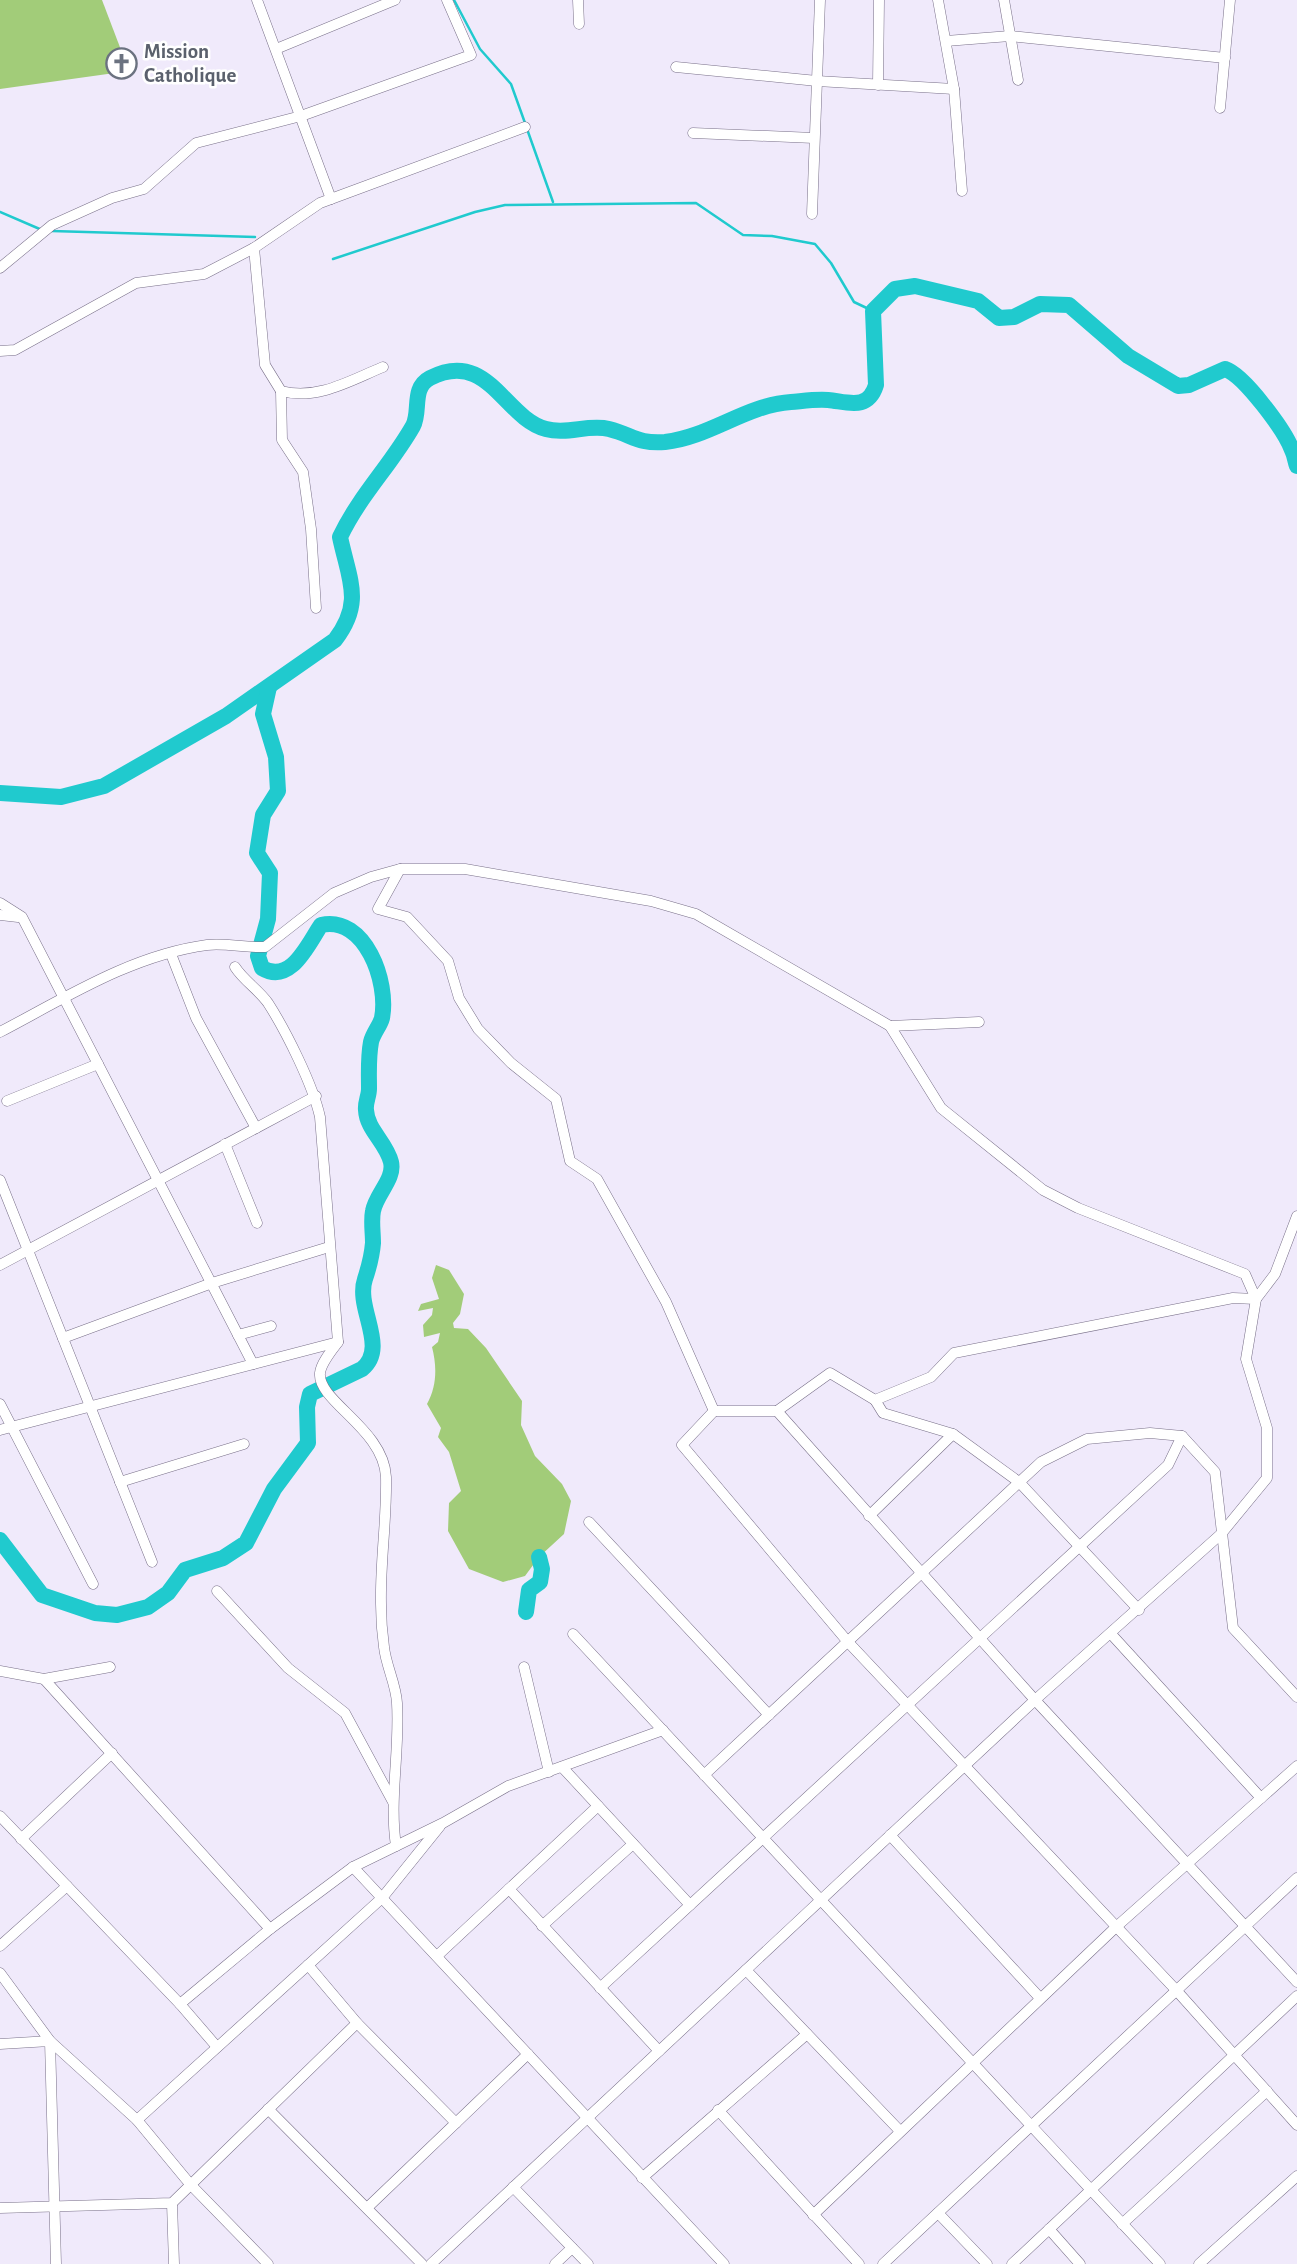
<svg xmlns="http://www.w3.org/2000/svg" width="1297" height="2264" font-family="'Alegreya Sans',sans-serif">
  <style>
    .green { fill: #a2cc79 }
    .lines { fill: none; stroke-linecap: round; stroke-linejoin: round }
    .stream { stroke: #20cace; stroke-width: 2.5 }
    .river { stroke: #20cace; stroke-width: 16 }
    .minor-casing { stroke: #797089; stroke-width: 11 }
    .minor { stroke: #fff; stroke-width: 10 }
    .labels { text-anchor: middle; stroke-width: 5; stroke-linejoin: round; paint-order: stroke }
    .worship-label { font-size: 21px; font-weight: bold; fill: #5b616d; stroke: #fff; text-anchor: start }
  </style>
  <rect width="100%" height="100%" fill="#f0eafb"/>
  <g class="green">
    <polygon points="0,0 102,0 129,71 0,89"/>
    <path d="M 436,1265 L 449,1270 L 464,1294 L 460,1314 L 453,1323 L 454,1328 L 468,1329 L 486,1348 L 522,1401 L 521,1425 L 535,1456 L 562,1484 L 571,1501 L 564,1534 L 539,1557 L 525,1576 L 503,1582 L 469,1569 L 448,1531 L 449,1503 L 461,1491 L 449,1452 L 438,1437 L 441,1428 L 427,1404 C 437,1386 437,1366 432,1347 L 438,1342 L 440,1333 L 424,1337 L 423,1325 L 432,1315 L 433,1308 L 418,1311 L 421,1304 L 439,1299 L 432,1278 Z"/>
  </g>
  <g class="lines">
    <g class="stream">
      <polyline points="454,0 480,49 511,84 525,123"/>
      <polyline points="527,129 553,202"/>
      <polyline points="0,212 42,230"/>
      <polyline points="52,231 255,237"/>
      <polyline points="333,259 475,212 505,205 696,203 743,235 772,236 815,244 831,263 854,302 873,311"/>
    </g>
    <g class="river">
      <path d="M 0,793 L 61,797 L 104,786 L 226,716 L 335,640 C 364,602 349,580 340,537 C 360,495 391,465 413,426 C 421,411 411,388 430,378 C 488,348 504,418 546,429 C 567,435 588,424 609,429 C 633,435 637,444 665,442 C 710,437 746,405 791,402 C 803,401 816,399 828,400 C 848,402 868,411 876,385 L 873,311 L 895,289 L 915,286 L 978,301 L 999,318 L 1014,317 L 1040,304 L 1069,305 L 1128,356 L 1178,386 L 1189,385 L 1225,369 C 1244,375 1285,431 1292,450 C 1295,456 1295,461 1297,466"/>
      <path d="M 0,1540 L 42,1595 L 95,1613 L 117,1615 L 148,1607 L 168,1593 L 185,1570 L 223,1558 L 246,1543 L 274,1489 L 308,1443 L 307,1407 L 310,1394 L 362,1369 C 389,1347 355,1308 365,1279 C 369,1267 372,1255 373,1243 C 373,1232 371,1221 373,1211 C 376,1194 395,1179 391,1162 C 386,1142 367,1130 366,1110 C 365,1103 369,1096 369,1089 C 369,1072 368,1058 371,1042 C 373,1033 380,1026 382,1018 C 389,982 365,915 321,925 C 308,944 291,985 262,968 L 258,956 L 268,919 L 270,873 L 257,853 L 263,815 L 278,791 L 276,757 L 263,714 L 269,687"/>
      <polyline points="526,1612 529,1590 540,1582 542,1569 539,1557"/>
    </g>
    <defs>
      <g id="minor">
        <polyline points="257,0 331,199"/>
        <polyline points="578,0 579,24"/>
        <polyline points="938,0 954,89 962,191"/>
        <polyline points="1004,0 1018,80"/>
        <polyline points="946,41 1010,36 1225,58"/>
        <polyline points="276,49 395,0"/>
        <polyline points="676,67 817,81 954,89"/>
        <polyline points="878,85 879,0"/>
        <polyline points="1220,108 1230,0"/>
        <polyline points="693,133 814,138"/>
        <polyline points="812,214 820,0"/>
        <path d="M 254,248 L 265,365 L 281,391 C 317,401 351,380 383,367"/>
        <polyline points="0,268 52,225 112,198 144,189 196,143 301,116 471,55 447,0"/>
        <polyline points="0,351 15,350 136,283 204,274 254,248 320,203 525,127"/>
        <polyline points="281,391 282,440 303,472 311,529 316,608"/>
        <polyline points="0,903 22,917 253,1364"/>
        <polyline points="0,915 18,917"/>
        <polyline points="171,954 196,1018 256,1128"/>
        <path d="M 235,967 C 244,981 259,990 268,1003 C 286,1031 313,1085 320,1117 L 338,1342 C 332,1350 321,1363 320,1373 C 317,1401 384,1429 386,1477 C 387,1519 380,1562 381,1604 C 381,1618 382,1633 384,1647 C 386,1666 396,1684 397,1703 C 400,1751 389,1799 396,1846"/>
        <polyline points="890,1026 979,1022"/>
        <path d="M 0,1032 C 65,998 132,955 207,945 C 227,943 245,948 265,947 L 334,893 L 371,877 L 400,869"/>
        <polyline points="7,1101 98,1064"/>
        <polyline points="225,1144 257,1223"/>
        <polyline points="0,1180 152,1562"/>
        <polyline points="0,1265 316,1096"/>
        <polyline points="238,1335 271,1326"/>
        <polyline points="63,1338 212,1283 329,1247"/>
        <polyline points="875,1400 883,1413 953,1434 1019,1482 1139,1610"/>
        <polyline points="0,1404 93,1584"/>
        <polyline points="714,1411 682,1445 848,1642 1176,1990 1297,2125"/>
        <polyline points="777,1411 830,1373 875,1400 931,1377 954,1353 1233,1298 1256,1299 1275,1274 1297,1216"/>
        <polyline points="0,1430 338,1342"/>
        <polyline points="120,1482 244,1444"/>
        <polyline points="869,1516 953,1434"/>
        <polyline points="589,1522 769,1715"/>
        <polyline points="217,1591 288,1668 345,1713 393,1802"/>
        <polyline points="573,1634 1160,2264"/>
        <polyline points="1112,1635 1261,1798"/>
        <polyline points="524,1667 549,1772"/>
        <polyline points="0,1671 44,1679 110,1667"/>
        <polyline points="44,1679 270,1929"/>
        <polyline points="562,1767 690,1905"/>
        <polyline points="704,1775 1041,1462 1087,1439 1150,1433 1182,1436 1215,1472 1233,1628 1297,1697"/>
        <polyline points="0,1816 180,2004 217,2047"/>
        <polyline points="890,1835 1040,1998"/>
        <polyline points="21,1839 112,1753"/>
        <polyline points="353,1867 724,2264"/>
        <polyline points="509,1889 659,2051"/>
        <polyline points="542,1926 633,1844"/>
        <polyline points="0,1946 67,1886"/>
        <polyline points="438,1955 598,1806"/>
        <polyline points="308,1965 357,2023 456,2123"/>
        <polyline points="746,1970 899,2130"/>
        <polyline points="0,1973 50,2041 137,2120 190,2184 268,2264"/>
        <polyline points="600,1988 1168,1465 1182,1436"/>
        <polyline points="180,2004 270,1929 353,1867 443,1823 508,1786 663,1730"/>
        <polyline points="0,2044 50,2041 56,2264"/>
        <polyline points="268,2109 422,2264"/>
        <polyline points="718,2110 859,2264"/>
        <polyline points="137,2120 382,1898 440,1826"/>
        <polyline points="642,2178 807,2034"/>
        <polyline points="513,2187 588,2264"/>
        <polyline points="172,2203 174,2264"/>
        <polyline points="368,2207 528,2054"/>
        <polyline points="0,2208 172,2203 357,2023"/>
        <polyline points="938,2213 987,2264"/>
        <polyline points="813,2215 1116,1927 1297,1766"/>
        <polyline points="1122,2224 1267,2091"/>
        <polyline points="1049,2229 1080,2264"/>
        <polyline points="431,2264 1035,1700 1221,1534 1267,1478 1267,1428 1246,1359 1256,1299 1245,1274 1078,1208 1043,1190 941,1108 890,1026 696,914 651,901 465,869 400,869 378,909 407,917 448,961 459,998 478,1029 511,1063 556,1099 570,1161 597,1179 666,1302 714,1411 777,1411 1035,1700 1297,1982"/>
        <polyline points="555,2264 572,2248"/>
        <polyline points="883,2264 1297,1878"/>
        <polyline points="1012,2264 1297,1996"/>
        <polyline points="1199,2264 1297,2176"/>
      </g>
    </defs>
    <use href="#minor" class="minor-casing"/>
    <use href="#minor" class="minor"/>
  </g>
  <defs>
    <symbol id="church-ring" viewBox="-11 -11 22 22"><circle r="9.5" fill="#fff" stroke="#6b7280" stroke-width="1.5"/><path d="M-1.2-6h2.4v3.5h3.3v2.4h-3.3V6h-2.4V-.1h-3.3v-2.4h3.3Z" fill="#6b7280"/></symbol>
  </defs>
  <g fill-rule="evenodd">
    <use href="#church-ring" x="104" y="46" width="35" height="35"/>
  </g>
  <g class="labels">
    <g class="worship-label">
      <text x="144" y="58">Mission<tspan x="144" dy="24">Catholique</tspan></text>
    </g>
  </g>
</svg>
